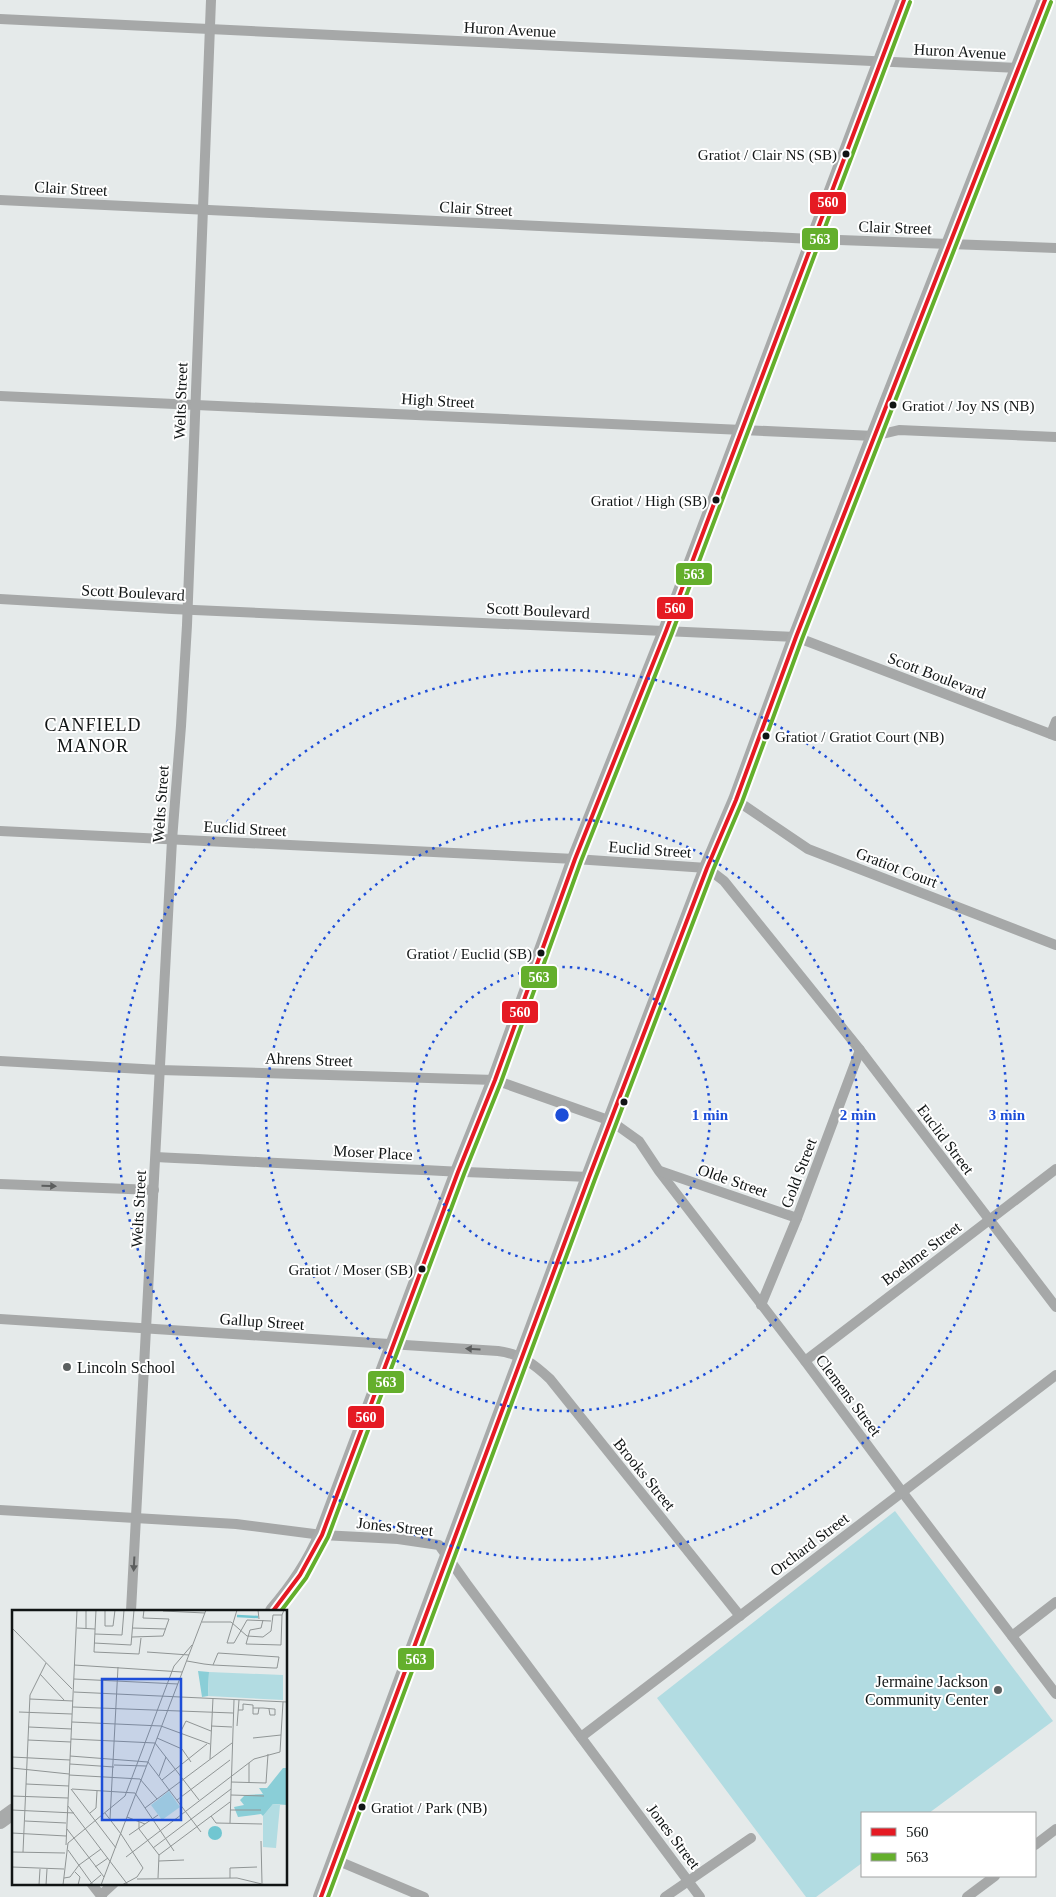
<svg xmlns="http://www.w3.org/2000/svg" width="1056" height="1897" font-family="'Times New Roman',serif">
  <style>
    .park { fill: #b2dce2 }
    .lines { fill: none; stroke-linecap: round; stroke-linejoin: round }
    .street { stroke: #a6a8a8; stroke-width: 10 }
    .primary { stroke: #a8aaaa; stroke-width: 16 }
    .bus-1-casing { stroke: #fff; stroke-width: 8 }
    .bus-2-casing { stroke: #fff; stroke-width: 8 }
    .bus-1 { stroke: #e51a23; stroke-width: 4 }
    .bus-2 { stroke: #64af2c; stroke-width: 4 }
    .oneway { fill: #5c5e5e }
    .ring { fill: none; stroke: #1d4ed8; stroke-width: 2.5; stroke-dasharray: 2.5 5 }
    .bus-dot { fill: #111515; stroke: #fff; stroke-width: 2 }
    .poi-dot { fill: #5b6060; stroke: #fff; stroke-width: 2 }
    .labels { text-anchor: middle; stroke-width: 4; stroke-linejoin: round; paint-order: stroke }
    .bus-label { font-size: 15px; fill: #111515; stroke: #fff; text-anchor: end }
    .street-label { font-size: 16px; fill: #111515; stroke: #fff }
    .poi-label { font-size: 16px; fill: #111515; stroke: #fff; text-anchor: start }
    .neighbourhood-label { font-size: 18px; letter-spacing: 1px; fill: #111515; stroke: #fff }
    .inset-river { fill: none; stroke: #71c6d1; stroke-width: 2.5 }
    .inset-road { fill: none; stroke: #909595; stroke-width: 1 }
    .view { fill: #1d4ed8; fill-opacity: 0.15; stroke: #1d4ed8; stroke-width: 2.5 }
    .inset-edge { fill: none; stroke: #111515; stroke-width: 2.5 }
    .centre { fill: #1d4ed8; stroke: #fff; stroke-width: 2.5 }
    .ring-label { font-size: 15px; text-anchor: middle; font-weight: bold; fill: #1d4ed8; stroke: #fff; stroke-width: 4; stroke-linejoin: round; paint-order: stroke }
    .line-badge { stroke: #fff; stroke-width: 2 }
    .badge-label { font-size: 14px; text-anchor: middle; font-weight: bold; fill: #fff }
  </style>
  <rect width="100%" height="100%" fill="#e5eaea"/>
  <polygon class="park" points="895,1511 1053,1721 929,1813 862,1813 862,1863 816,1897 806,1897 657,1698"/>
  <g class="lines">
    <g class="street">
      <polyline points="0,19 1019,68"/>
      <polyline points="0,200 812,239 1056,248"/>
      <polyline points="0,396 874,436 899,430 1056,437"/>
      <polyline points="0,599 172,609 796,637 1056,736"/>
      <polyline points="1051,734 1056,721"/>
      <polyline points="736,800 808,849 1056,945"/>
      <polyline points="0,831 575,859 707,868 724,881 860,1050 1056,1307"/>
      <polyline points="0,1061 160,1070 495,1080 611,1121 639,1141 659,1171 805,1361 903,1493 1056,1694"/>
      <path d="M 156,1157 C 300,1164 445,1172 589,1177"/>
      <polyline points="660,1171 797,1218"/>
      <polyline points="0,1184 154,1190"/>
      <polyline points="761,1305 797,1218 860,1050"/>
      <path d="M 0,1319 L 498,1351 C 521,1354 534,1364 550,1379 L 740,1616"/>
      <polyline points="805,1361 1056,1169"/>
      <polyline points="0,1510 236,1524 322,1535 398,1539 439,1545 466,1583 700,1897"/>
      <polyline points="131,1611 172,840 181,726 187,625 211,0"/>
      <polyline points="1012,1636 1056,1602"/>
      <polyline points="581,1737 1056,1375"/>
      <polyline points="1035,1845 1056,1829"/>
      <polyline points="336,1860 424,1897"/>
      <polyline points="91,1883 102,1897"/>
      <polyline points="101,1895 114,1883"/>
      <polyline points="665,1897 751,1838"/>
      <polyline points="967,1897 995,1876"/>
    </g>
    <g class="primary">
      <path d="M 273,1611 C 293,1588 310,1563 322,1535 L 458,1172 L 495,1080 L 575,859 L 666,631 L 904,0"/>
      <polyline points="0,1821 14,1811"/>
      <polyline points="321,1897 589,1177 707,868 736,800 796,637 874,436 1045,0"/>
    </g>
    <defs>
      <g id="bus-1">
        <polyline points="273,1611 300,1575 322,1535 458,1172 495,1080 575,859 666,631 904,0"/>
        <polyline points="321,1897 589,1177 707,868 736,800 796,637 1045,0"/>
      </g>
      <g id="bus-2">
        <polyline points="281,1611 306,1578 328,1537 464,1174 501,1082 581,861 672,633 910,2"/>
        <polyline points="328,1897 595,1179 713,870 742,802 802,639 1051,2"/>
      </g>
    </defs>
    <use href="#bus-1" class="bus-1-casing"/>
    <use href="#bus-2" class="bus-2-casing"/>
    <use href="#bus-1" class="bus-1"/>
    <use href="#bus-2" class="bus-2"/>
  </g>
  <defs><path id="oneway-solid" d="M-6-.8H1V-3.2L6.5 0L1 3.2V.8H-6Z" transform="scale(1.25)"/></defs>
  <g class="oneway">
    <use href="#oneway-solid" transform="translate(49 1186) rotate(2)"/>
    <use href="#oneway-solid" transform="translate(473 1349) rotate(-177)"/>
    <use href="#oneway-solid" transform="translate(134 1564) rotate(93)"/>
  </g>
  <g class="ring">
    <circle cx="562" cy="1115" r="148"/>
    <circle cx="562" cy="1115" r="296"/>
    <circle cx="562" cy="1115" r="445"/>
  </g>
  <g class="bus-dot">
    <circle cx="846" cy="154" r="4.5"/>
    <circle cx="893" cy="405" r="4.5"/>
    <circle cx="716" cy="500" r="4.5"/>
    <circle cx="766" cy="736" r="4.5"/>
    <circle cx="541" cy="953" r="4.5"/>
    <circle cx="624" cy="1102" r="4.5"/>
    <circle cx="422" cy="1269" r="4.5"/>
    <circle cx="362" cy="1807" r="4.5"/>
  </g>
  <g class="poi-dot">
    <circle cx="67" cy="1367" r="5"/>
    <circle cx="998" cy="1690" r="5"/>
  </g>
  <g class="labels">
    <g class="bus-label">
      <text x="837" y="160">Gratiot / Clair NS (SB)</text>
      <text x="902" y="411" text-anchor="start">Gratiot / Joy NS (NB)</text>
      <text x="707" y="506">Gratiot / High (SB)</text>
      <text x="775" y="742" text-anchor="start">Gratiot / Gratiot Court (NB)</text>
      <text x="532" y="959">Gratiot / Euclid (SB)</text>
      <text x="413" y="1275">Gratiot / Moser (SB)</text>
      <text x="371" y="1813" text-anchor="start">Gratiot / Park (NB)</text>
    </g>
    <g class="street-label">
      <text transform="translate(510 29) rotate(3)" y="6">Huron Avenue</text>
      <text transform="translate(960 51) rotate(3)" y="6">Huron Avenue</text>
      <text transform="translate(71 188) rotate(3)" y="6">Clair Street</text>
      <text transform="translate(476 208) rotate(3)" y="6">Clair Street</text>
      <text transform="translate(895 227) rotate(2)" y="6">Clair Street</text>
      <text transform="translate(438 400) rotate(3)" y="6">High Street</text>
      <text transform="translate(180 401) rotate(-88)" y="6">Welts Street</text>
      <text transform="translate(133 592) rotate(3)" y="6">Scott Boulevard</text>
      <text transform="translate(538 610) rotate(3)" y="6">Scott Boulevard</text>
      <text transform="translate(937 675) rotate(21)" y="6">Scott Boulevard</text>
      <text transform="translate(160 804) rotate(-86)" y="6">Welts Street</text>
      <text transform="translate(245 828) rotate(3)" y="6">Euclid Street</text>
      <text transform="translate(650 849) rotate(4)" y="6">Euclid Street</text>
      <text transform="translate(897 867) rotate(21)" y="6">Gratiot Court</text>
      <text transform="translate(309 1059) rotate(2)" y="6">Ahrens Street</text>
      <text transform="translate(946 1139) rotate(53)" y="6">Euclid Street</text>
      <text transform="translate(373 1152) rotate(3)" y="6">Moser Place</text>
      <text transform="translate(798 1173) rotate(-69)" y="6">Gold Street</text>
      <text transform="translate(733 1180) rotate(19)" y="6">Olde Street</text>
      <text transform="translate(138 1209) rotate(-87)" y="6">Welts Street</text>
      <text transform="translate(921 1253) rotate(-37)" y="6">Boehme Street</text>
      <text transform="translate(262 1321) rotate(4)" y="6">Gallup Street</text>
      <text transform="translate(849 1395) rotate(53)" y="6">Clemens Street</text>
      <text transform="translate(645 1474) rotate(51)" y="6">Brooks Street</text>
      <text transform="translate(395 1526) rotate(6)" y="6">Jones Street</text>
      <text transform="translate(809 1544) rotate(-37)" y="6">Orchard Street</text>
      <text transform="translate(674 1836) rotate(53)" y="6">Jones Street</text>
    </g>
    <g class="poi-label">
      <text x="77" y="1373">Lincoln School</text>
      <text x="988" y="1687" text-anchor="end">Jermaine Jackson<tspan x="988" dy="18">Community Center</tspan></text>
    </g>
    <g class="neighbourhood-label">
      <text x="93" y="731">CANFIELD<tspan x="93" dy="21">MANOR</tspan></text>
    </g>
  </g>
  <g transform="translate(12 1610)">
    <rect width="275" height="275" fill="#e5eaea"/>
    <path d="M 261,194 L 268,195 L 264,238 L 251,237 L 251,206 Z" fill="#b2dce2"/>
    <path d="M 186,61 L 197,62 L 196,86 L 190,87 ZM 271,158 L 275,158 L 275,195 L 261,194 L 251,206 L 249,204 L 226,207 L 222,197 L 232,195 L 228,190 L 233,185 L 251,184 L 247,178 L 255,178 Z" fill="#8aced7"/>
    <path d="M 197,62 L 271,65 L 271,90 L 196,86 ZM 157,181 L 168,197 L 150,210 L 139,195 Z" fill="#b2dce2"/>
    <path d="M196 223a7 7 0 1 1 14 0a7 7 0 1 1-14 0Z" fill="#71c6d1"/>
    <path class="inset-river" d="M 225,6 L 246,7"/>
    <path class="inset-road" d="M 84,0 L 82,42 L 127,44 L 129,28M 93,0 L 93,16 L 101,16 L 103,0M 225,0 L 215,33 L 222,33 L 235,10 L 259,11M 233,0 L 246,0 L 247,9M 151,1 L 193,3M 251,10 L 249,18 L 238,20 L 234,34 L 269,35 L 270,5M 190,12 L 219,12 L 235,26 L 251,27 L 259,21 L 261,5 L 270,5 L 272,0M 0,18 L 60,79M 65,18 L 83,19M 120,18 L 154,19M 74,19 L 74,0M 83,24 L 110,25 L 112,0M 120,27 L 151,26 L 157,9 L 131,8 L 132,0M 82,33 L 119,35 L 122,0M 135,42 L 177,45M 175,51 L 192,54 L 201,55 L 262,58 L 265,58 L 267,47 L 206,43 L 201,55M 62,55 L 170,62M 28,64 L 52,90M 62,69 L 166,74M 62,82 L 275,92M 18,89 L 61,91M 61,97 L 221,103M 241,98 L 251,98 L 262,99 L 263,99 L 263,105 L 258,105 L 257,99M 226,100 L 231,100 L 231,94 L 241,95 L 241,104 L 246,104 L 247,98M 7,102 L 60,104M 60,112 L 149,116 L 198,134M 199,116 L 220,117M 225,116 L 227,90M 17,117 L 60,119M 168,123 L 174,111 L 199,121M 145,128 L 170,139 L 179,152M 241,128 L 269,125M 59,129 L 143,133 L 187,190M 16,130 L 59,132M 58,146 L 136,152 L 189,222M 0,147 L 58,150M 198,149 L 201,88M 58,154 L 102,157M 102,155 L 134,156M 0,158 L 57,164M 57,165 L 128,169 L 145,189M 147,166 L 154,147M 150,170 L 195,134M 219,172 L 254,173 L 256,144M 237,173 L 237,153M 14,174 L 57,176M 59,179 L 104,238M 60,179 L 123,183 L 162,241M 219,185 L 252,186M 0,186 L 56,188M 165,190 L 218,150M 56,196 L 116,275M 133,198 L 220,133M 0,200 L 62,203M 218,200 L 249,200M 78,203 L 84,198 L 85,181M 93,203 L 109,224M 199,206 L 204,213 L 250,214M 115,207 L 133,214M 98,209 L 106,57M 13,211 L 54,213M 127,212 L 127,219 L 147,245 L 146,268M 218,213 L 222,90M 55,219 L 92,267M 0,223 L 54,226M 109,224 L 131,258 L 125,267 L 110,275M 117,225 L 146,205M 249,231 L 250,273M 54,235 L 65,0M 141,238 L 219,179M 56,240 L 81,275M 0,242 L 53,243M 11,242 L 18,85 L 34,53M 147,245 L 218,192M 114,247 L 242,149 L 268,142 L 271,92M 147,251 L 172,250M 0,257 L 52,259M 83,257 L 96,248M 63,262 L 68,267 L 66,275M 52,268 L 58,267 L 67,255 L 89,239M 218,268 L 218,258 L 245,257M 125,269 L 225,268 L 254,275M 27,275 L 28,259M 34,275 L 35,259M 51,275 L 56,233 L 113,186 L 162,56 L 180,35M 77,275 L 89,265M 89,275 L 194,0"/>
    <path class="view" d="M 90,69 L 169,69 L 169,210 L 90,210 Z"/>
    <rect width="275" height="275" class="inset-edge"/>
  </g>
  <circle cx="562" cy="1115" r="8" class="centre"/>
  <g class="ring-label">
    <text x="710" y="1120">1 min</text>
    <text x="858" y="1120">2 min</text>
    <text x="1007" y="1120">3 min</text>
  </g>
  <g class="line-badge">
    <rect x="809" y="191" width="38" height="24" rx="5" fill="#e51a23"/>
    <rect x="801" y="227" width="38" height="24" rx="5" fill="#64af2c"/>
    <rect x="675" y="562" width="38" height="24" rx="5" fill="#64af2c"/>
    <rect x="656" y="596" width="38" height="24" rx="5" fill="#e51a23"/>
    <rect x="520" y="965" width="38" height="24" rx="5" fill="#64af2c"/>
    <rect x="501" y="1000" width="38" height="24" rx="5" fill="#e51a23"/>
    <rect x="367" y="1370" width="38" height="24" rx="5" fill="#64af2c"/>
    <rect x="347" y="1405" width="38" height="24" rx="5" fill="#e51a23"/>
    <rect x="397" y="1647" width="38" height="24" rx="5" fill="#64af2c"/>
  </g>
  <g class="badge-label">
    <text x="828" y="207">560</text>
    <text x="820" y="244">563</text>
    <text x="694" y="579">563</text>
    <text x="675" y="613">560</text>
    <text x="539" y="982">563</text>
    <text x="520" y="1017">560</text>
    <text x="386" y="1387">563</text>
    <text x="366" y="1422">560</text>
    <text x="416" y="1664">563</text>
  </g>
  <rect x="861" y="1812" width="175" height="65" fill="#ffffff" stroke="#a0a1a1"/>
  <rect x="871" y="1828" width="25" height="8" fill="#e51a23" stroke="#a0a1a1"/>
  <text x="906" y="1837" font-size="15" fill="#111515">560</text>
  <rect x="871" y="1853" width="25" height="8" fill="#64af2c" stroke="#a0a1a1"/>
  <text x="906" y="1862" font-size="15" fill="#111515">563</text>
</svg>
